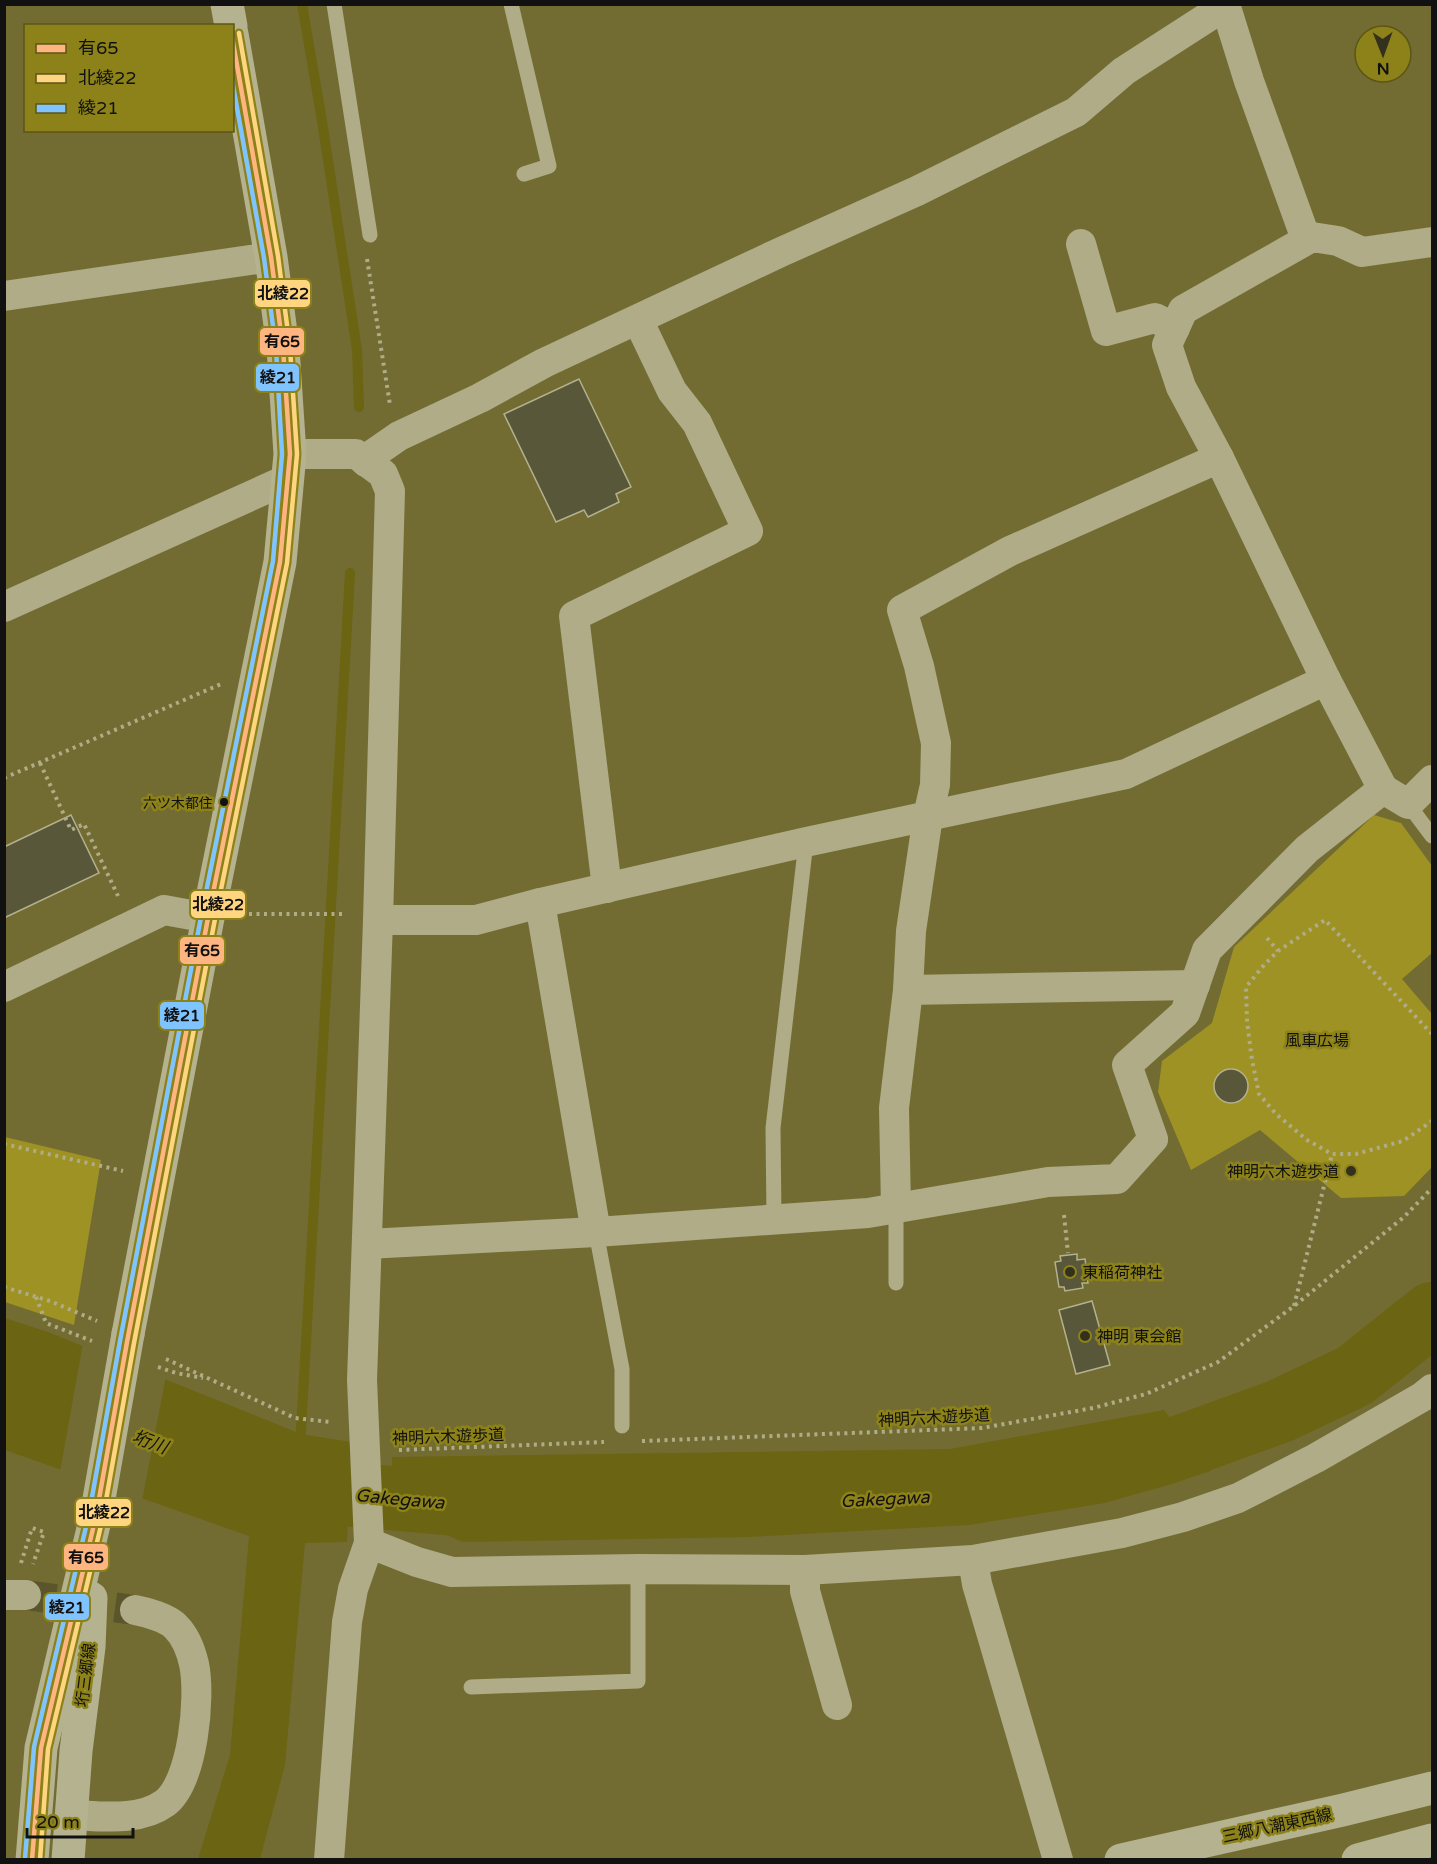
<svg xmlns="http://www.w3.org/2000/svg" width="1437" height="1864" font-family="'Varela Round','Noto Sans JP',sans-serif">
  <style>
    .green { fill: #9e9224 }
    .water { fill: #6b6413 }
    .pier { fill: #726c33 }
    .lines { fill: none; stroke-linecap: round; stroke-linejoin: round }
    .stream { stroke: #6b6413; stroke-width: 10 }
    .river { stroke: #6b6413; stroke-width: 64 }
    .building { fill: #595739; stroke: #b4b18f; stroke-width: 1.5 }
    .street-tunnel { stroke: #5a552a; stroke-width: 30; stroke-dasharray: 30 15; stroke-linecap: butt }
    .path { stroke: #afac87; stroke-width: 4; stroke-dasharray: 3 4.5; stroke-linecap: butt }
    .lane { stroke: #afac87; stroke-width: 15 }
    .street { stroke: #afac87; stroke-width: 30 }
    .secondary { stroke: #b5b290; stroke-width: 33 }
    .secondary-bridge { stroke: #b5b290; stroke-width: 33 }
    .bus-1-casing { stroke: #8c8219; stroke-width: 9 }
    .bus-2-casing { stroke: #8c8219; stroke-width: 9 }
    .bus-3-casing { stroke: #8c8219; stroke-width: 9 }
    .bus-1 { stroke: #ffb580; stroke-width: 4.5 }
    .bus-2 { stroke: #ffd580; stroke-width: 4.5 }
    .bus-3 { stroke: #80c4ff; stroke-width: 4.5 }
    .bus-dot { fill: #111; stroke: #8c8219; stroke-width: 2 }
    .poi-dot { fill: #33311d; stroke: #8c8219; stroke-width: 2 }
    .labels { text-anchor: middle; stroke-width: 5; stroke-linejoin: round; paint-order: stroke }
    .bus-label { font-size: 14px; fill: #111; stroke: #8c8219; text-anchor: end }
    .park-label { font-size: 16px; fill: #111; stroke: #8c8219 }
    .poi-label { font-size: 16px; fill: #111; stroke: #8c8219; text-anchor: start }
    .street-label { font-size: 16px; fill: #111; stroke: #8c8219 }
    .water-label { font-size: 18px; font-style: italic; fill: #111; stroke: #8c8219 }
    .line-badge { stroke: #8c8219; stroke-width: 2 }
    .pale-badge-label { font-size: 16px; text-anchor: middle; font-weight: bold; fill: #111 }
  </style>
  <rect width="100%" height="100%" fill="#726c33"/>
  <g class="green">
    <polygon points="1374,815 1401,823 1432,866 1432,953 1402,979 1432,1014 1432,1167 1404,1196 1341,1198 1260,1130 1191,1170 1158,1092 1162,1061 1212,1023 1234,947"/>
    <polygon points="5,1137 101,1160 74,1325 5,1302"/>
  </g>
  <g class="water">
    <polygon points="5,1318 48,1332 301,1434 351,1442 347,1542 305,1543 285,1765 260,1859 198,1859 230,1755 249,1536 5,1450"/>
    <polygon points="1164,1410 1211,1471 1105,1503 969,1525 750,1537 463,1542 391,1511 392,1457 950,1449"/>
  </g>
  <polygon class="pier" points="83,1343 166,1376 142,1501 60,1472"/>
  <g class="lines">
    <g class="stream">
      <polyline points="302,4 322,121 357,350 359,407"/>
      <polyline points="300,1448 350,573"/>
    </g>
    <g class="river">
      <polyline points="1105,1469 1164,1453 1280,1411 1354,1376 1432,1314"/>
      <polyline points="262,1479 297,1490 480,1506"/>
    </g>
  </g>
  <g class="building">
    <polygon points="579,379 631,487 616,494 619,502 588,517 584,510 556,522 504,414"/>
    <polygon points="71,815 99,873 4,918 4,847"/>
    <circle cx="1231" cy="1086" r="17"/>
    <polygon points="1077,1254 1077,1260 1085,1259 1088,1283 1082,1283 1083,1288 1065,1291 1064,1287 1059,1287 1055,1262 1061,1261 1060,1256"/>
    <polygon points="1092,1301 1110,1365 1076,1374 1059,1310"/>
  </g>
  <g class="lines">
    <polyline class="street-tunnel" points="26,1595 135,1610"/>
    <g class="path">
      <polyline points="367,259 390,405"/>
      <polyline points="40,763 71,830 84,824 118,896"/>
      <polyline points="4,778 221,684"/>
      <polyline points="249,914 345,914"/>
      <polyline points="1267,938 1278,951"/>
      <polyline points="1432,1034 1325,920 1278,951 1264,965 1246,987 1247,1021 1252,1060 1259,1094 1276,1114 1307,1140 1332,1154 1356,1154 1403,1141 1432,1121"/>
      <polyline points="4,1144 123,1171"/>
      <polyline points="1064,1215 1068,1253"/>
      <polyline points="4,1287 50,1301 97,1321"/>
      <polyline points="36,1297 46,1323 92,1341"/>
      <polyline points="1294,1306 1332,1154"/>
      <polyline points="166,1359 295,1418 330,1422"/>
      <polyline points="158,1367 176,1373 203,1378"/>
      <polyline points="642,1441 982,1428 1093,1408 1146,1394 1218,1362 1294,1306 1404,1217 1432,1188"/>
      <polyline points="399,1450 604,1442"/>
      <polyline points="21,1563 32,1528 44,1532 33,1564"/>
    </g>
    <g class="lane">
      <polyline points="334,4 370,235"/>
      <polyline points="511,4 549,166 524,174"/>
      <polyline points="1408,804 1432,836"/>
      <polyline points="896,1208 896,1283"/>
      <polyline points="774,1220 773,1128 806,842"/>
      <polyline points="596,1232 622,1369 622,1426"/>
      <polyline points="471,1687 638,1681 638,1569"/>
    </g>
    <g class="street">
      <polyline points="1225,4 1249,81 1306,239"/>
      <polyline points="1081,244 1106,331 1155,318 1175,328"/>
      <polyline points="4,296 271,257"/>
      <polyline points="290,454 356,454 383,474 390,491 378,920 362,1380 369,1543 353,1589 347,1622 329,1860"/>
      <polyline points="366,462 373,454 399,436 480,398 544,363 781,252 917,191 1076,112 1124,71 1225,6"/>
      <polyline points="4,607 288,479"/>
      <polyline points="1383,789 1408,804 1432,780"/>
      <polyline points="607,888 574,616 748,531 697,423 672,391 638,320"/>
      <polyline points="540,903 596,1232"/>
      <polyline points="378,920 476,920 540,903 806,842 1126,774 1326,680"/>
      <polyline points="4,987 164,910 208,918"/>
      <polyline points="908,990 1195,985"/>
      <polyline points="896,1208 894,1108 908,990 911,931 928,816 935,785 936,743 919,666 902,610 1010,551 1219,458"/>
      <polyline points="367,1244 596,1232 868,1213 1048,1182 1117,1179 1153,1139 1127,1065 1185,1013 1207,950 1307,849 1383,789 1326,680 1219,458 1181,387 1167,345 1183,310 1312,237 1338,241 1362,252 1432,242"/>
      <polyline points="369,1543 417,1562 452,1572 638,1569 805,1570 973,1560 1122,1533 1183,1517 1238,1498 1316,1458 1422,1397 1432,1389"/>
      <polyline points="973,1560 977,1584 1058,1860"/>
      <polyline points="805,1570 805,1591 837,1705"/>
      <polyline points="4,1595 26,1595"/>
      <path d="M 71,1815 C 101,1816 139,1822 165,1803 C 193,1782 201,1697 194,1664 C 191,1651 186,1637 176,1627 C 168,1618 146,1612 135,1610"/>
    </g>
    <g class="secondary">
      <polyline points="227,4 231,26"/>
      <polyline points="128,1334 208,918 280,562 290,454 283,348 271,257 232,34"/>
      <polyline points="32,1860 41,1748 96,1516"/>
      <polyline points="68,1860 76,1751 89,1647 91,1598"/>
      <polyline points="1121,1860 1343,1810 1432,1788"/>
      <polyline points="1358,1860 1432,1840"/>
    </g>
    <polyline class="secondary-bridge" points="96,1516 128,1334"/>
    <defs>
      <polyline id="bus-1" points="32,1860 41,1748 96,1516 127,1342 208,918 280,562 290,454 283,348 271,257 232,37"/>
      <polyline id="bus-2" points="40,1860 48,1749 103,1517 134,1343 215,919 287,563 297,454 290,348 278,256 239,33"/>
      <polyline id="bus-3" points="25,1859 34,1747 89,1514 120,1341 201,917 273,561 282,454 276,349 264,258 232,80"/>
    </defs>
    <use href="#bus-1" class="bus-1-casing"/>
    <use href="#bus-2" class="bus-2-casing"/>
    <use href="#bus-3" class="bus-3-casing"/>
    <use href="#bus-1" class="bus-1"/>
    <use href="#bus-2" class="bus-2"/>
    <use href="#bus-3" class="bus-3"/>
  </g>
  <circle class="bus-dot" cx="224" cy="802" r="5"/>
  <g class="poi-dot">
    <circle cx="1351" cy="1171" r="6"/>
    <circle cx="1070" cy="1272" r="6"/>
    <circle cx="1085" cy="1336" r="6"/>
  </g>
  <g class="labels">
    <g class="bus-label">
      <text x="213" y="808">六ツ木都住</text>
    </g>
    <g class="park-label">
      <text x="1317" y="1046">風車広場</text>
    </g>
    <g class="poi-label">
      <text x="1339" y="1177" text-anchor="end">神明六木遊歩道</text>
      <text x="1082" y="1278">東稲荷神社</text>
      <text x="1097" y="1342">神明 東会館</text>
    </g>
    <g class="street-label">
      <text transform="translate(934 1417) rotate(-3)" y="6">神明六木遊歩道</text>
      <text transform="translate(448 1436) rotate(-2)" y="6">神明六木遊歩道</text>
      <text transform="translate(85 1675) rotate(-83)" y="6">垳三郷線</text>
      <text transform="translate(1277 1825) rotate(-12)" y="6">三郷八潮東西線</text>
    </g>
    <g class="water-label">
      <text transform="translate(150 1442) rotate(20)" y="6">垳川</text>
      <text transform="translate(400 1499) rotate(5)" y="6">Gakegawa</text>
      <text transform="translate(885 1499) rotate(-3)" y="6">Gakegawa</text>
    </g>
  </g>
  <g class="line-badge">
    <rect x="254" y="279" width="57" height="29" rx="6" fill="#ffd580"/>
    <rect x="259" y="327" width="46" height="29" rx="6" fill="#ffb580"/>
    <rect x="255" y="363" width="45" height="29" rx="6" fill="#80c4ff"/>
    <rect x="190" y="890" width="56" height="29" rx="6" fill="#ffd580"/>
    <rect x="179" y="936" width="46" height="29" rx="6" fill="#ffb580"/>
    <rect x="159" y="1001" width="46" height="29" rx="6" fill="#80c4ff"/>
    <rect x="75" y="1498" width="57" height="29" rx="6" fill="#ffd580"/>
    <rect x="63" y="1543" width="46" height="28" rx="6" fill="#ffb580"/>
    <rect x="44" y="1593" width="46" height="28" rx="6" fill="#80c4ff"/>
  </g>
  <g class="pale-badge-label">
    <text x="283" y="299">北綾22</text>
    <text x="282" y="347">有65</text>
    <text x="278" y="383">綾21</text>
    <text x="218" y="910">北綾22</text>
    <text x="202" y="956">有65</text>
    <text x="182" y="1021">綾21</text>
    <text x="104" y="1518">北綾22</text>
    <text x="86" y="1563">有65</text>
    <text x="67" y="1613">綾21</text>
  </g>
  <rect width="1437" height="1864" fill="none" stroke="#111111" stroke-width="12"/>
  <rect x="24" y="24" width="210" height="108" fill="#8c8219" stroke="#5b5516" stroke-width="1.5"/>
  <rect x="36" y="44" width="30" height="9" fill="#ffb580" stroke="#5b5516" stroke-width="1.5"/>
  <text x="78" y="54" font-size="18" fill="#111111">有65</text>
  <rect x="36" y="74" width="30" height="9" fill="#ffd580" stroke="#5b5516" stroke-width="1.5"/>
  <text x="78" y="84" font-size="18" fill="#111111">北綾22</text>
  <rect x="36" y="104" width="30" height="9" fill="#80c4ff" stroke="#5b5516" stroke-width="1.5"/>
  <text x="78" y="114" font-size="18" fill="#111111">綾21</text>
  <g transform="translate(1383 54) rotate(179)"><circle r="28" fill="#8c8219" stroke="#5b5516" stroke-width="1.5"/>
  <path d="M0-4.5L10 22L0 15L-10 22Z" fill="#33311d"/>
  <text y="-9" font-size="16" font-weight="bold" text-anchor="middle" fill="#111111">N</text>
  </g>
  <path d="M27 1828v9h106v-9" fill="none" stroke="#111111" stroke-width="3"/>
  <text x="36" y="1828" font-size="18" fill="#111111" stroke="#8c8219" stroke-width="4.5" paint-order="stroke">20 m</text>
</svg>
